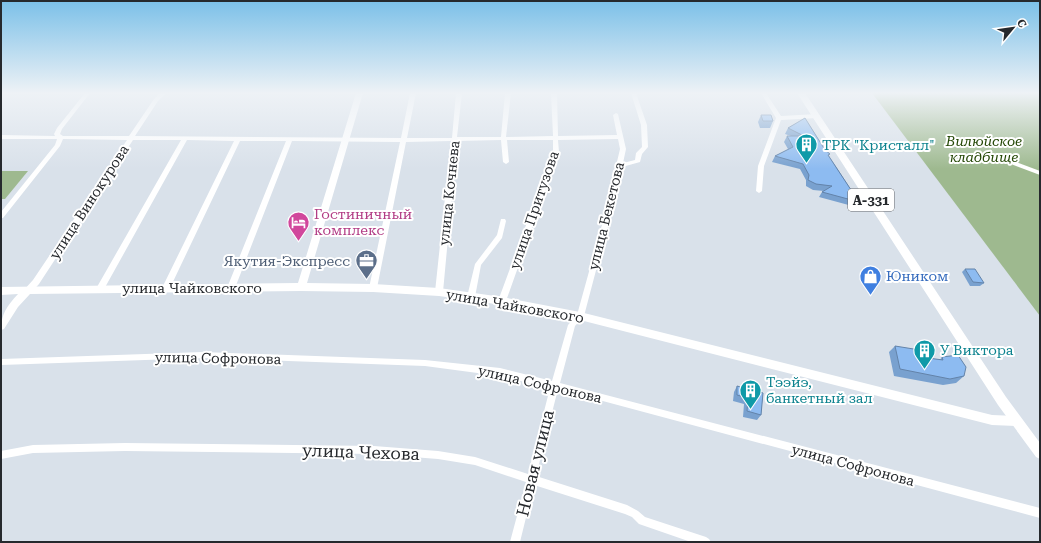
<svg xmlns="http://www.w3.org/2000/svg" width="1041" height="543" font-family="'Roboto Serif',serif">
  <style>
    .green { fill: #9eb98f }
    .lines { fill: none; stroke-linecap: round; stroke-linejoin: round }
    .street { fill: #fff; fill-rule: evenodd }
    .secondary { fill: #fff; fill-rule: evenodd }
    .primary { fill: #fff; fill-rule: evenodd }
    .wall { fill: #79a1cf }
    .building { fill: #8dbbf1; stroke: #6383a9 }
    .labels { text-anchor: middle; stroke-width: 4; stroke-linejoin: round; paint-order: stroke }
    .shield { fill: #fff; stroke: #67696c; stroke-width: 1 }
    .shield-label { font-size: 13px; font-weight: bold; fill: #26292d }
    .park-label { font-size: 14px; font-style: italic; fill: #244705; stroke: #fff }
    .culture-label { font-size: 14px; fill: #0d838f; stroke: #fff; text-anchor: start }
    .street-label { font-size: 14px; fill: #26292d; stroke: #fff }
    .hotel-label { font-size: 14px; fill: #b23c85; stroke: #fff; text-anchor: start }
    .service-label { font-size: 14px; fill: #4e5e75; stroke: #fff; text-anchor: end }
    .shop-label { font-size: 14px; fill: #366cbe; stroke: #fff; text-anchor: start }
    .near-street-label { font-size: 17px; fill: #26292d; stroke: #fff }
  </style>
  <rect width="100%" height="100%" fill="#d9e1ea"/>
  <g class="green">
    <polygon points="872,93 1040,93 1040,316"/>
    <polygon points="1,171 28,171 5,199 1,199"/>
  </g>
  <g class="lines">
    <g class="street">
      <path d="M 85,93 L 90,93 L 62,129 L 60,134 L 63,136 L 129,136 L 154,99 L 160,93 L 166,93 L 158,101 L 135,136 L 401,138 L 410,93 L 416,93 L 407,138 L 452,138 L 456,93 L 462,93 L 457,137 L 501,137 L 505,93 L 511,93 L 506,137 L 553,136 L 551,93 L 557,93 L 558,136 L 617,135 L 613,115 L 616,113 L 618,114 L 626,149 L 623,163 L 635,160 L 636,153 L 642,147 L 641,125 L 631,93 L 636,93 L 647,125 L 648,147 L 642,154 L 640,162 L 622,167 L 609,221 L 584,316 L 575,326 L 560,383 L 1040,508 L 1040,518 L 558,389 L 536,476 L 627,505 L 638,511 L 645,517 L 706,537 L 709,539 L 711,542 L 691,542 L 639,524 L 632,517 L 625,514 L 534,485 L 520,542 L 510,542 L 526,482 L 475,465 L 438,459 L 374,454 L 125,451 L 33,453 L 1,459 L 1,451 L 33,445 L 125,443 L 374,446 L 438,451 L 475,457 L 528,474 L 550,388 L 500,376 L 425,366 L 203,358 L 1,365 L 1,359 L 203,352 L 425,360 L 500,368 L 552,381 L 568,325 L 577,315 L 603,221 L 620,149 L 618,139 L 558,140 L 559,152 L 506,301 L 505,303 L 499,303 L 498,301 L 553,152 L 553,140 L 507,140 L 509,162 L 506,164 L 503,162 L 501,140 L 457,141 L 443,292 L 442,294 L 436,294 L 435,292 L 451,141 L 406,142 L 377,288 L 376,290 L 370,290 L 369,288 L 400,142 L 292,141 L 235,288 L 234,290 L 228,290 L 227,288 L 286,141 L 240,141 L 170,288 L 169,290 L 163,290 L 162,288 L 234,141 L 187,140 L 103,291 L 97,291 L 96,289 L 97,287 L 181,140 L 133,140 L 39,284 C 35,288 30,295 24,293 L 23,291 L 33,280 L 127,140 L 63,139 L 60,146 L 3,218 L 1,218 L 1,212 L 55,145 L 57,139 L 1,139 L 1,135 L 55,136 L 54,134 L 57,128 Z"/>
      <polygon points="761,93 766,93 781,116 817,114 820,116 817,118 781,120 764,166 762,191 759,193 756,191 758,166 776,118"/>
      <polygon points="1013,161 1040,171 1040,175 1011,164 1011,162"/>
      <polygon points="501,219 505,219 506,221 502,238 481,265 475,297 474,299 468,299 467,297 475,264 497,235"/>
    </g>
    <path class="secondary" d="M 356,93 L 363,93 L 307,283 L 373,284 L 439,288 L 502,297 L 580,312 L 992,415 L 1016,416 L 1020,417 L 1021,421 L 1020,425 L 1016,426 L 992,425 L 580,320 L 502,305 L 439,296 L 373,292 L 301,291 L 30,294 L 18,307 L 4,329 L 1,330 C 1,314 7,306 18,294 L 1,295 L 1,287 L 298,283 Z"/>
    <polygon class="primary" points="797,93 805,93 1006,397 1040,443 1040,459 1036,457 998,405"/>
  </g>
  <g class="wall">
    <polygon points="761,115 773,121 770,128 760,128 758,122"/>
    <polygon points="805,118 829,156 859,202 856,207 819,197 822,192 824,191 813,190 806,186 806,180 800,169 772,162 775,156 788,149 784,142 787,136 791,136 785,134 788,128"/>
    <polygon points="965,269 984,283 980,286 970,286 962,272"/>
    <polygon points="895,346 928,358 940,360 942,357 964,376 956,383 943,385 894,376 889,352"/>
    <polygon points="737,386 763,393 761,415 757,420 743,417 744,404 733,401 734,392"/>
  </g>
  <g class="building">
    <polygon points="761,115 771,115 773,121 763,121"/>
    <polygon points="805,118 825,150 830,154 828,155 859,202 822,192 832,186 816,184 808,180 809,175 803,164 775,156 793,147 787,136 804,136 788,128"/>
    <polygon points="965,269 975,269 984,283 973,282"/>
    <polygon points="895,346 926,351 928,358 943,360 942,357 958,355 966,367 964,376 950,379 900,369"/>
    <polygon points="737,386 763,393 761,415 747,411 748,398 737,395"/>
  </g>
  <linearGradient id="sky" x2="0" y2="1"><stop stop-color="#7bc0e8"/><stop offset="0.55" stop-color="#eef2f6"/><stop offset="1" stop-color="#eef2f6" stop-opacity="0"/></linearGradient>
  <rect width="1041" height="169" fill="url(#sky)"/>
  <defs>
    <symbol id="building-pin" viewBox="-11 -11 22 30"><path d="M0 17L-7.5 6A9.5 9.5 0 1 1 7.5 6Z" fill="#0f9aa8" stroke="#fff"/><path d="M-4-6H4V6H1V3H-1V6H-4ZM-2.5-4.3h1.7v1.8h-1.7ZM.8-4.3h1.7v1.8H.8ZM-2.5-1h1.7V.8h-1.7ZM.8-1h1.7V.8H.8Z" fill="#fff"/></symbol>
    <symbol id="hotel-pin" viewBox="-11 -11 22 30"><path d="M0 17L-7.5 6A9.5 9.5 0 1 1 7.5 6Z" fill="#d1479c" stroke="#fff"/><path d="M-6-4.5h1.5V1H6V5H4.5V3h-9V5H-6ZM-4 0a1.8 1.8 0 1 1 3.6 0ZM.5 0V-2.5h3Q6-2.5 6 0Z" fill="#fff"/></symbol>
    <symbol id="office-pin" viewBox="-11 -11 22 30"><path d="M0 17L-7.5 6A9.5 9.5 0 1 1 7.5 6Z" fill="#5c6f8a" stroke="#fff"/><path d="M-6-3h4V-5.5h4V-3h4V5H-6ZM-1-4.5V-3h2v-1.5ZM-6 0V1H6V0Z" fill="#fff"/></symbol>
    <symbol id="shop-pin" viewBox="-11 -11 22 30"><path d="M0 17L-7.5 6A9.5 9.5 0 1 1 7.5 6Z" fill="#3f7fe0" stroke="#fff"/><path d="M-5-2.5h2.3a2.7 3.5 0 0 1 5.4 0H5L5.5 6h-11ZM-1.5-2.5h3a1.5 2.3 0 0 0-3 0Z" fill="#fff"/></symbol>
  </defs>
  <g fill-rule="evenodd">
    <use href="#building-pin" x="794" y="132" width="25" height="34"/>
    <use href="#hotel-pin" x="286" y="210" width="25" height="34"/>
    <use href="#office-pin" x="354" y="248" width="25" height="34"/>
    <use href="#shop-pin" x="858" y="264" width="25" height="34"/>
    <use href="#building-pin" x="912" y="338" width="25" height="34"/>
    <use href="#building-pin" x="738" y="378" width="25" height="34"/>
  </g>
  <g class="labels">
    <rect class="shield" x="848" y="189" width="46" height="22" rx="3"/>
    <g class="shield-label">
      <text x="871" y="205">А-331</text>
    </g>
    <g class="park-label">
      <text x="984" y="146">Вилюйское<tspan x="984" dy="16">кладбище</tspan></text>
    </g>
    <g class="culture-label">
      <text x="822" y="150">ТРК "Кристалл"</text>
      <text x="940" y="355">У Виктора</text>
      <text x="766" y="387">Тээйэ,<tspan x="766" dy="16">банкетный зал</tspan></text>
    </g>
    <g class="street-label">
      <text transform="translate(449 193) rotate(-84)" y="5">улица Кочнева</text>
      <text transform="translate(89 202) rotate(-57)" y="5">улица Винокурова</text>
      <text transform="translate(534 210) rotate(-71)" y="5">улица Притузова</text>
      <text transform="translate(606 216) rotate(-76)" y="5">улица Бекетова</text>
      <text x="192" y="293">улица Чайковского</text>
      <text transform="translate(515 306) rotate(10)" y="5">улица Чайковского</text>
      <text transform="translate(218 358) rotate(1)" y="5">улица Софронова</text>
      <text transform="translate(540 384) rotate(13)" y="5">улица Софронова</text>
      <text transform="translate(853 465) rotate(15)" y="5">улица Софронова</text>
    </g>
    <g class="hotel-label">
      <text x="314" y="219">Гостиничный<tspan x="314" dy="16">комплекс</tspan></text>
    </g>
    <g class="service-label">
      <text x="350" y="266">Якутия-Экспресс</text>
    </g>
    <g class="shop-label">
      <text x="886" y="281">Юником</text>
    </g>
    <g class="near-street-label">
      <text transform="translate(361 452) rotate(2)" y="6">улица Чехова</text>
      <text transform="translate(535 463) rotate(-76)" y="6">Новая улица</text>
    </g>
  </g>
  <rect width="1041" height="543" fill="none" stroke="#26292d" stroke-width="4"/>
  <g transform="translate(1013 28) rotate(61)" stroke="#ffffff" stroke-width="3" paint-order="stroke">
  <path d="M0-3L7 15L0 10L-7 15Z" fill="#26292d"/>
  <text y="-6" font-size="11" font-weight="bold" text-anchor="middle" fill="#26292d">С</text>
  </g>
</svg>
